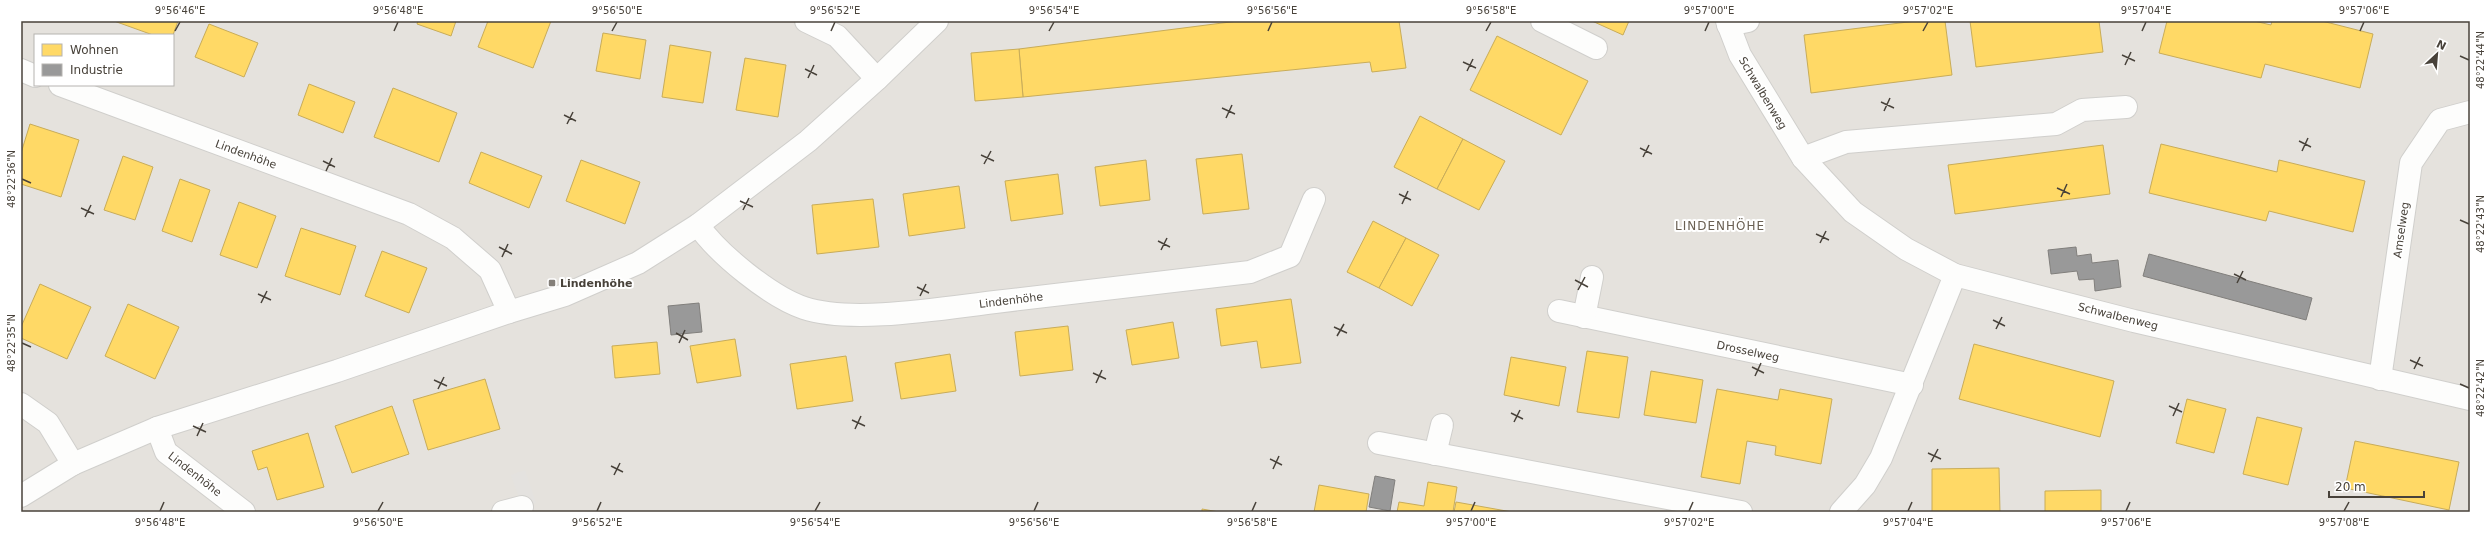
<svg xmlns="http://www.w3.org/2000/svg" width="2491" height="533" font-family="'DejaVu Sans',sans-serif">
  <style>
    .residential { fill: #e5e2dd; fill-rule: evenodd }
    .parking { fill: #e4e2df }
    .homes { fill: #ffd966; stroke: #c8ac59 }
    .industry { fill: #999; stroke: #817f7c }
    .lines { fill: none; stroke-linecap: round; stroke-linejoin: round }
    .minor-casing { stroke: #d0cfcc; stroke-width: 24 }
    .minor { stroke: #fdfdfc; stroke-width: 22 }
    .ticks { fill: none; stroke: #48423a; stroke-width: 1.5 }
    .poi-dot { fill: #847f79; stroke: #fff; stroke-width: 1.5 }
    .labels { text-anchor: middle; stroke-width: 4; stroke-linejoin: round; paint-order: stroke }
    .street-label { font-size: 11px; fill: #48423a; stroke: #fff }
    .poi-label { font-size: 11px; font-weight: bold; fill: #48423a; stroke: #fff; text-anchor: start }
    .neighbourhood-label { font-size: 12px; letter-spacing: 1px; fill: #6a6053; stroke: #fff }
    .neatline { fill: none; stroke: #48423a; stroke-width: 1.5 }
    .ticks-label { font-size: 10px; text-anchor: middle; fill: #48423a }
  </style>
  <rect width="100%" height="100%" fill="#f2f1ee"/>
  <path class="residential" d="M 21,21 L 2470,21 L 2470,512 L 21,512 ZM 35,35 L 173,35 L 173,85 L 35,85 Z"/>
  <polygon class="parking" points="525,470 536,503 522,507 511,475"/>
  <g class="homes">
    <polygon points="114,21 178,21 173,35 153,35"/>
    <polygon points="418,21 456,21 451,36 417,24"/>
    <polygon points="488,21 551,21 533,68 478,47"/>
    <polygon points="1238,21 1399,21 1406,68 1372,72 1370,62 1023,97 1019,49"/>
    <polygon points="1592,21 1629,21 1623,35"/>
    <polygon points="1916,21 1945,21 1952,75 1811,93 1804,35"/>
    <polygon points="1970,21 2099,21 2103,52 1976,67"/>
    <polygon points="2167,21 2254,21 2271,25 2272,21 2322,21 2373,34 2360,88 2265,64 2261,78 2159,53"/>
    <polygon points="209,24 258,43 244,77 195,57"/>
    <polygon points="603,33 646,40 640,79 596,71"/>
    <polygon points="1497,36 1588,81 1561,135 1470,90"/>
    <polygon points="670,45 711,52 703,103 662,97"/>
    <polygon points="1019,49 1023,97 975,101 971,53"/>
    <polygon points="745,58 786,65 778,117 736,110"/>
    <polygon points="309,84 355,102 343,133 298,115"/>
    <polygon points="393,88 457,113 439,162 374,137"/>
    <polygon points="1420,116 1463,139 1437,189 1394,167"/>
    <polygon points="30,124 79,140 61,197 21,184 21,153"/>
    <polygon points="1463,139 1505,161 1479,210 1437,189"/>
    <polygon points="2161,144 2277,172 2279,160 2365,181 2353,232 2269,211 2266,221 2149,193"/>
    <polygon points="2103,145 2110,194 1955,214 1948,165"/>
    <polygon points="481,152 542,176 529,208 469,183"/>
    <polygon points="1242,154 1249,209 1203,214 1196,159"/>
    <polygon points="123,156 153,167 135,220 104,210"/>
    <polygon points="581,160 640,182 625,224 566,201"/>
    <polygon points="1146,160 1150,200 1100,206 1095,167"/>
    <polygon points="1058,174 1063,214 1011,221 1005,181"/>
    <polygon points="180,179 210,190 192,242 162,231"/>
    <polygon points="959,186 965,228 909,236 903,194"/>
    <polygon points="873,199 879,247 817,254 812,205"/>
    <polygon points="239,202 276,216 257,268 220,255"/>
    <polygon points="1373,221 1406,238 1379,288 1347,272"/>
    <polygon points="301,228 356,246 340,295 285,276"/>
    <polygon points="1406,238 1439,255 1412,306 1379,288"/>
    <polygon points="382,251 427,268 409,313 365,296"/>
    <polygon points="40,284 91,307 67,359 21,338 21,327"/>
    <polygon points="1291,299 1301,363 1261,368 1257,341 1221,346 1216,309"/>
    <polygon points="128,304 179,327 155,379 105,356"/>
    <polygon points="1173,322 1179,358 1132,365 1126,330"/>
    <polygon points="1068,326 1073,370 1020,376 1015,332"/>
    <polygon points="735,339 741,376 697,383 690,346"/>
    <polygon points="657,342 660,374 615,378 612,346"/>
    <polygon points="1974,344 2114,381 2100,437 1959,399"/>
    <polygon points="1587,351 1628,357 1619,418 1577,412"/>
    <polygon points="950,354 956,391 901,399 895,363"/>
    <polygon points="846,356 853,401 797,409 790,364"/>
    <polygon points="1511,357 1566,367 1559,406 1504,395"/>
    <polygon points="1651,371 1703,380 1696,423 1644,415"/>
    <polygon points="485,379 500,429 428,450 413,400"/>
    <polygon points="1717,389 1778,400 1780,389 1832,399 1821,464 1775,455 1776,446 1747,441 1740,484 1701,477"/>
    <polygon points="2187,399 2226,409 2214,453 2176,443"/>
    <polygon points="392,406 409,454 352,473 335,426"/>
    <polygon points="2257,417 2302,428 2288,485 2243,474"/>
    <polygon points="308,433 324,487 277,500 267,467 258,470 252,451"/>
    <polygon points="2355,441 2459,462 2449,510 2345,488"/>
    <polygon points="1999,468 2000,512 1932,512 1932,469"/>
    <polygon points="1428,482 1457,487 1453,512 1397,512 1399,502 1424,506"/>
    <polygon points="1319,485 1369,494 1366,512 1314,512"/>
    <polygon points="2101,490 2101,512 2045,512 2045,491"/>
    <polygon points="1456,502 1512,512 1454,512"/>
    <polygon points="1202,509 1219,512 1202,512"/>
  </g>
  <g class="industry">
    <polygon points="2076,247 2077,256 2091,254 2092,263 2118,260 2121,287 2095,291 2094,279 2079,280 2077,271 2051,274 2048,250"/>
    <polygon points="2149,254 2312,298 2306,320 2143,276"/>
    <polygon points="699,303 702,332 671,335 668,306"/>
    <polygon points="1375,476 1395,480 1390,511 1369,507"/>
  </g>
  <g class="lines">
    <defs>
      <g id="minor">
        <polyline points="806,21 837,36 877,79"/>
        <polyline points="1542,21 1596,48"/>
        <polyline points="1727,21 1740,55 1803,158 1853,212 1906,249 1955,275 2134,321 2470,399"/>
        <polyline points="1728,25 1748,21"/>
        <polyline points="21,70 35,76"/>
        <polyline points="60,85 409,214 453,238 490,270 509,312"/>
        <polyline points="1803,158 1846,142 2056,124 2082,110 2126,107"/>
        <path d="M 698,225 C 718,254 771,297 804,308 C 852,324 944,308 995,302 C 1080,292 1165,282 1250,272 L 1290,256 L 1314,199"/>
        <polyline points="1559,311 1912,385"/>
        <polyline points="1584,317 1592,277"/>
        <polyline points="2380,379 2411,163 2440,120 2470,112"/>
        <polyline points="21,404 48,423 73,464"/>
        <polyline points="157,428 166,452 244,512"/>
        <polyline points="1379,443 1741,512"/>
        <polyline points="1435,454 1442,425"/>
        <polyline points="21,496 73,464 157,428 337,371 509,312 565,295 638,263 698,225 808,141 877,79 937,21"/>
        <polyline points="503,512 522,507"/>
        <polyline points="1841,512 1865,485 1881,458 1955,275"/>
      </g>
    </defs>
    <use href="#minor" class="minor-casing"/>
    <use href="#minor" class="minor"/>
  </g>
  <path class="ticks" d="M 175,31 L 180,22M 394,31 L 398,22M 612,31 L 617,22M 831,31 L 835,22M 1049,31 L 1054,22M 1268,31 L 1272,22M 1486,31 L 1491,22M 1705,31 L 1709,22M 1923,31 L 1928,22M 2142,31 L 2146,22M 2360,31 L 2364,22M 2122,55 L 2135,61M 2460,56 L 2469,60M 1463,62 L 1476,68M 2125,65 L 2131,52M 805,69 L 817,75M 1467,71 L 1473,59M 808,78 L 814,65M 1881,102 L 1894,108M 1222,108 L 1235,114M 1884,111 L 1890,98M 564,115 L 576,121M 1226,118 L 1232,105M 567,124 L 573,112M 2299,141 L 2311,147M 1640,148 L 1652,154M 2302,151 L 2308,138M 981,155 L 994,161M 1643,157 L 1649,145M 323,161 L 335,167M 984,164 L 991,151M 326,171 L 332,158M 22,179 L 31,183M 2057,188 L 2070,194M 1399,194 L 1411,200M 2061,197 L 2067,184M 740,201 L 753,207M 1402,204 L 1408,191M 81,208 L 94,214M 743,210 L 749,198M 85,217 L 91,205M 2460,220 L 2469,224M 1816,234 L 1829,240M 1158,241 L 1170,247M 1820,243 L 1826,231M 499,247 L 512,254M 1161,250 L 1167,238M 502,257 L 508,244M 2234,274 L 2246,280M 1575,280 L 1588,287M 2237,283 L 2243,271M 917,287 L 929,293M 1578,290 L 1585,277M 258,294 L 271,300M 920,296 L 926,284M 261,303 L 267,291M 1993,320 L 2005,326M 1334,327 L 1347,333M 1996,329 L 2002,317M 676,333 L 688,340M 1337,336 L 1344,324M 22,343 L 31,347M 679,343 L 685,330M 2410,360 L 2423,366M 1752,367 L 1764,373M 2414,369 L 2420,357M 1093,373 L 1106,379M 1755,376 L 1761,363M 434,380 L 447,386M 1096,383 L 1102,370M 2460,384 L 2469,388M 438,389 L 444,377M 2169,406 L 2182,412M 1511,413 L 1523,419M 2173,416 L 2179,403M 852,420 L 865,426M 1514,422 L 1520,410M 193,426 L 206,432M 855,429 L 861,416M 197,436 L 203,423M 1928,453 L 1941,459M 1270,459 L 1282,465M 1931,462 L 1938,449M 611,466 L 623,472M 1273,469 L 1279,456M 614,475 L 620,463M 160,511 L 164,502M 378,511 L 383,502M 597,511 L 601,502M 815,511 L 820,502M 1034,511 L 1038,502M 1252,511 L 1256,502M 1471,511 L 1475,502M 1689,511 L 1693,502M 1908,511 L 1912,502M 2126,511 L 2130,502M 2344,511 L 2349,502"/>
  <rect class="poi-dot" x="548" y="279" width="8" height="8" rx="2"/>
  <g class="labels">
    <g class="street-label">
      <text transform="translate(1763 93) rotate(59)" y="4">Schwalbenweg</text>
      <text transform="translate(246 154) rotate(20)" y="4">Lindenhöhe</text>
      <text transform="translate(2401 230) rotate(-82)" y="4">Amselweg</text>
      <text transform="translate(1011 300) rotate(-7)" y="4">Lindenhöhe</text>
      <text transform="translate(2118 316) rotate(14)" y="4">Schwalbenweg</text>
      <text transform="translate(1748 351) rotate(12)" y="4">Drosselweg</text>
      <text transform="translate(195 474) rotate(38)" y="4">Lindenhöhe</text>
    </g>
    <g class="poi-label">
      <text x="560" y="287">Lindenhöhe</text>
    </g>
    <g class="neighbourhood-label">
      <text x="1720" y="230">LINDENHÖHE</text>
    </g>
  </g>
  <rect width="2491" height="533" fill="none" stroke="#ffffff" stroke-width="44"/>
  <rect x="34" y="34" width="140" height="52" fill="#ffffff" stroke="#b6b3b0"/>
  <rect x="42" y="44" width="20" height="12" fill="#ffd966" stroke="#b6b3b0"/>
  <text x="70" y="54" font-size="12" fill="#48423a">Wohnen</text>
  <rect x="42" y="64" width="20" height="12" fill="#999999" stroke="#b6b3b0"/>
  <text x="70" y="74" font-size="12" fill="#48423a">Industrie</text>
  <g transform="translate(2437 54) rotate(26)" stroke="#ffffff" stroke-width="3" paint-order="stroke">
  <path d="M0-3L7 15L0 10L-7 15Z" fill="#48423a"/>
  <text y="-6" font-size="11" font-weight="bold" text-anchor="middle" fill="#48423a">N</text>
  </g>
  <path d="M2329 491v6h95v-6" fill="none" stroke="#48423a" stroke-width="2"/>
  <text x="2335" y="491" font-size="12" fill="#48423a" stroke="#ffffff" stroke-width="3" paint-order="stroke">20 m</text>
  <rect x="22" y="22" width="2447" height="489" class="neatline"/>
  <g class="ticks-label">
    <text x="180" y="14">9°56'46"E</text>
    <text x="398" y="14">9°56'48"E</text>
    <text x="617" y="14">9°56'50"E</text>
    <text x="835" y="14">9°56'52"E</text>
    <text x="1054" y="14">9°56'54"E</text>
    <text x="1272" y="14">9°56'56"E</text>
    <text x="1491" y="14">9°56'58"E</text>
    <text x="1709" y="14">9°57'00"E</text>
    <text x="1928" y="14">9°57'02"E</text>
    <text x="2146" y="14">9°57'04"E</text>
    <text x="2364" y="14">9°57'06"E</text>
    <text transform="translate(2480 60) rotate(-90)" y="4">48°22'44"N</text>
    <text transform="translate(11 179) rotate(-90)" y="4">48°22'36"N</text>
    <text transform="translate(2480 224) rotate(-90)" y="4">48°22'43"N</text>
    <text transform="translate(11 343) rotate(-90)" y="4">48°22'35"N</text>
    <text transform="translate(2480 388) rotate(-90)" y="4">48°22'42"N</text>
    <text x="160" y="526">9°56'48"E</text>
    <text x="378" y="526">9°56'50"E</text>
    <text x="597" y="526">9°56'52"E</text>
    <text x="815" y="526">9°56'54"E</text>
    <text x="1034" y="526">9°56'56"E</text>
    <text x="1252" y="526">9°56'58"E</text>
    <text x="1471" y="526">9°57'00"E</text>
    <text x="1689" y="526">9°57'02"E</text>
    <text x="1908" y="526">9°57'04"E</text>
    <text x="2126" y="526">9°57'06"E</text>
    <text x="2344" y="526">9°57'08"E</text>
  </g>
</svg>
